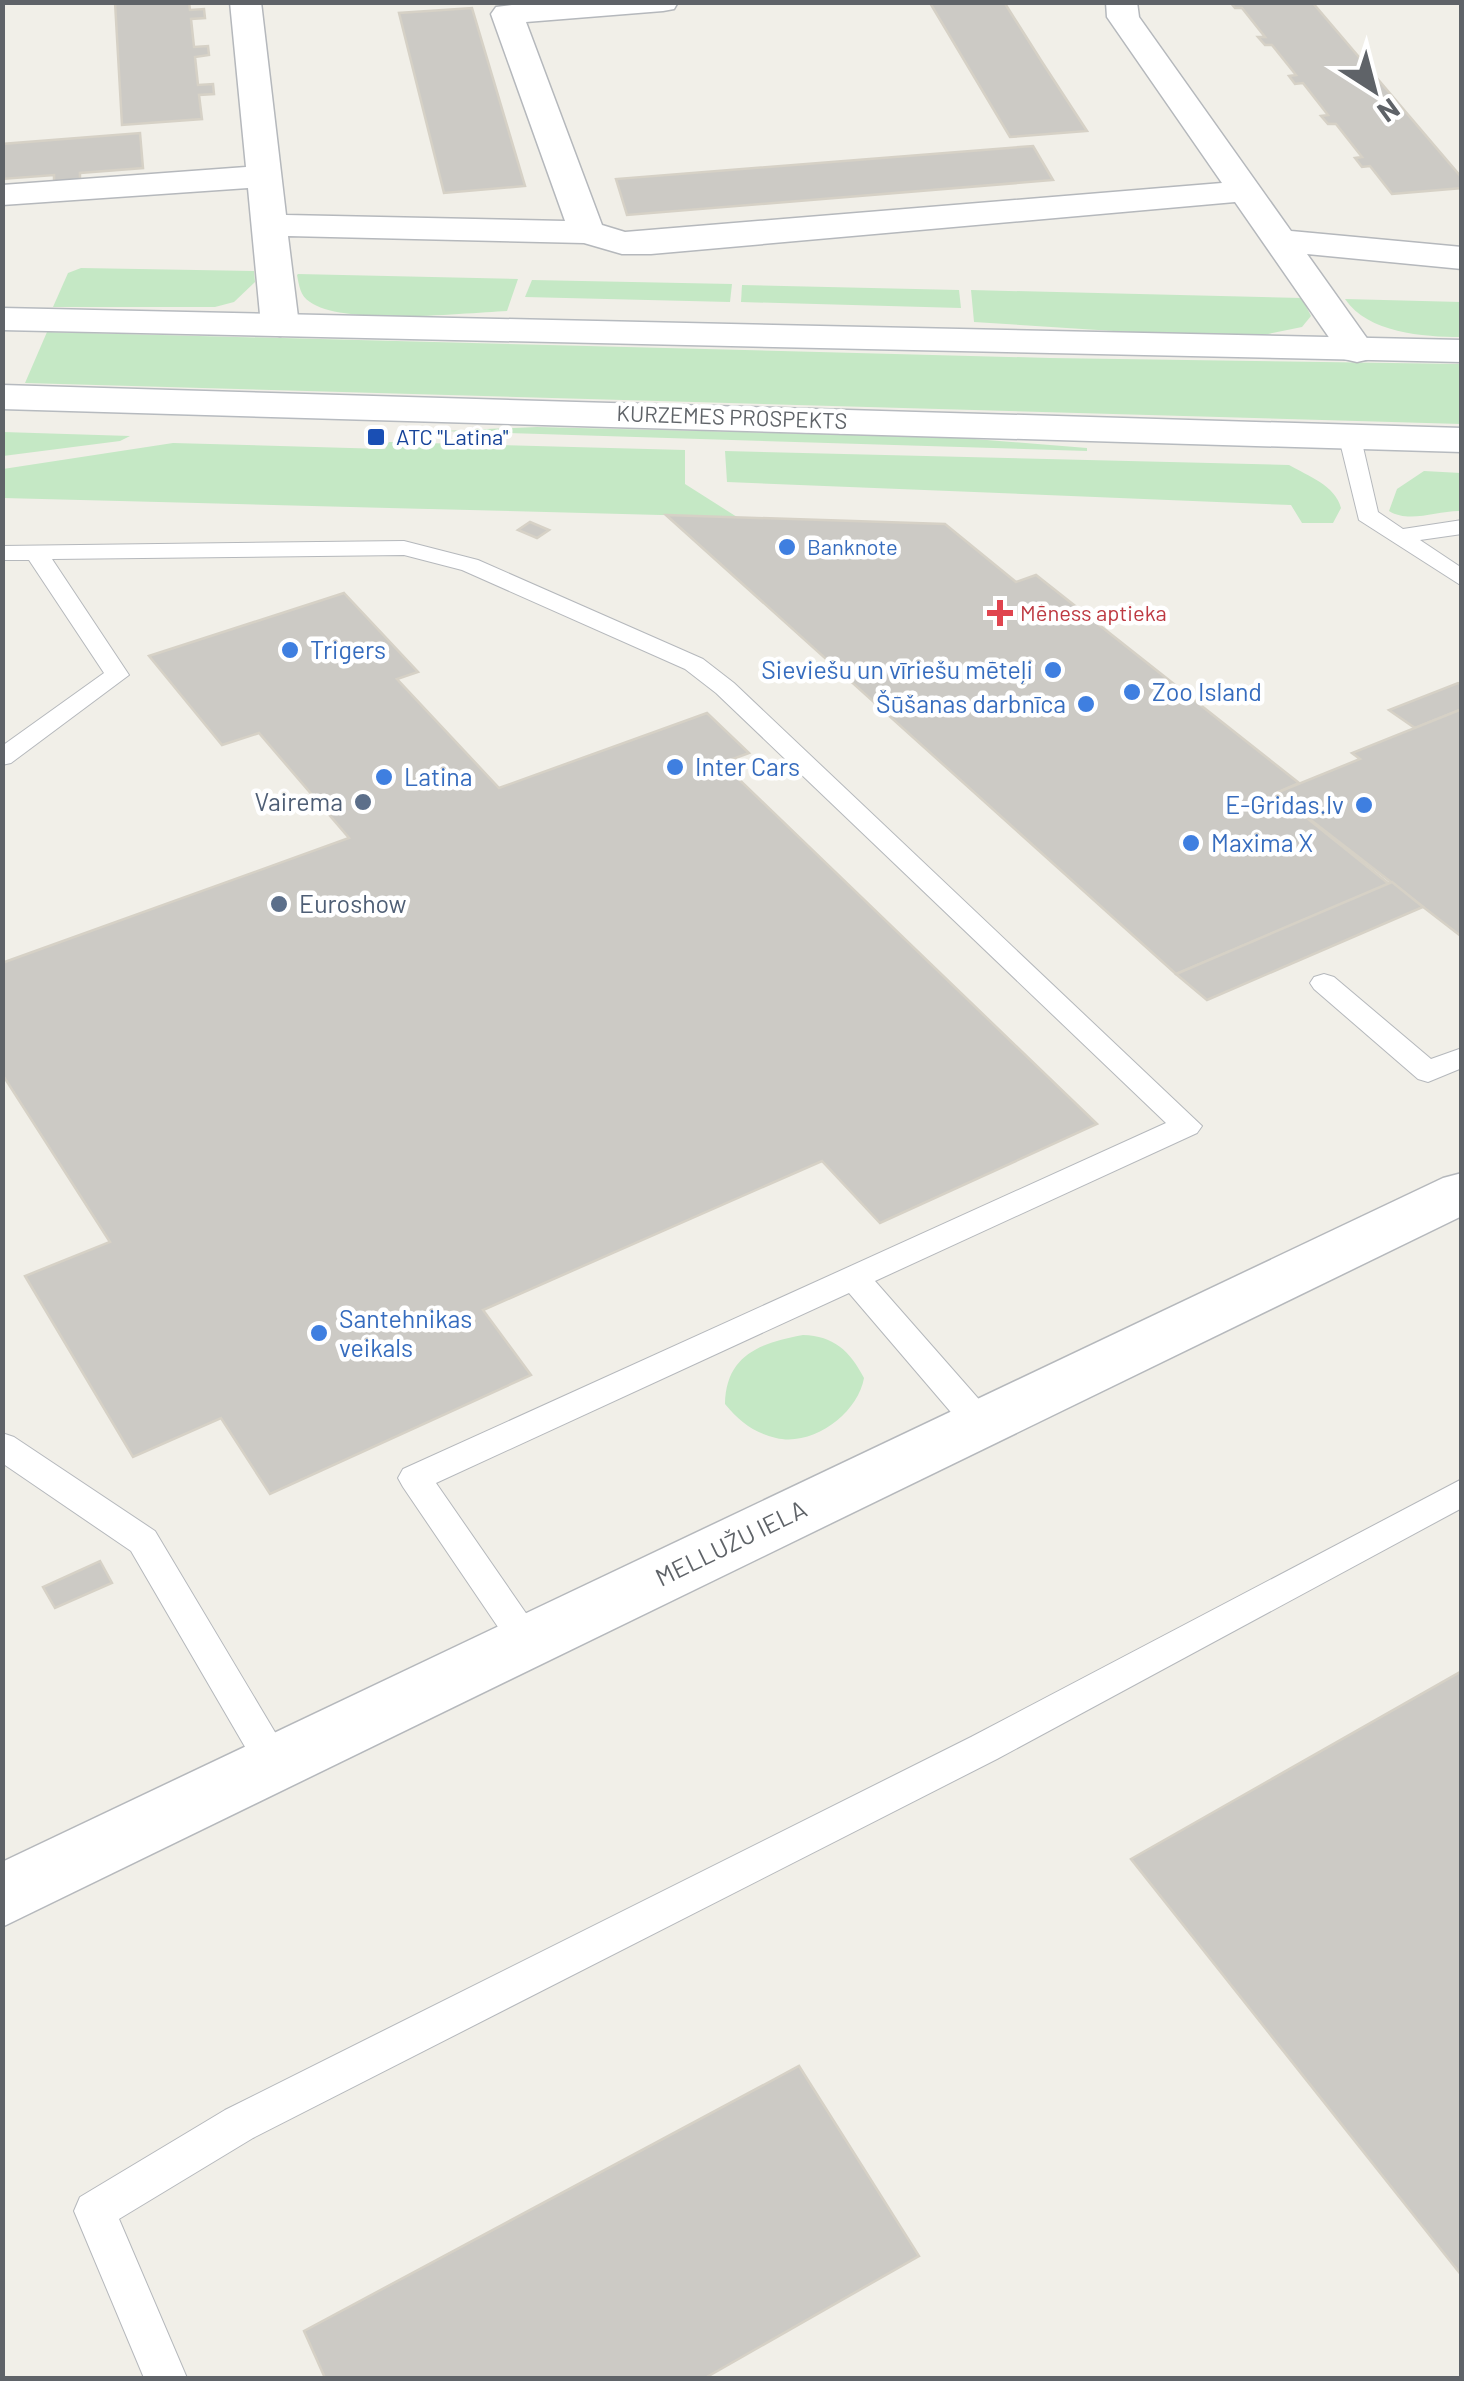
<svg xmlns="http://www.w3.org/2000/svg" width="1464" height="2381" font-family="Barlow,sans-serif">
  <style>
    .green { fill: #c5e8c5 }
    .building { fill: #cccac5; stroke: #d6d1c6; stroke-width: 2.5 }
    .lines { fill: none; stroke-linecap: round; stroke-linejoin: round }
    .lane-casing { stroke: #b5b8bc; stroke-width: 2 }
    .street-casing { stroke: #b5b8bc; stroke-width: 3 }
    .secondary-casing { stroke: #b6babf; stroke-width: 3 }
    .lane { fill: #fff; fill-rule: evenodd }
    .street { fill: #fff; fill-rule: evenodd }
    .secondary { fill: #fff; fill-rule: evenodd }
    .transit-dot { fill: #1a4fb4; stroke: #fff; stroke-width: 4 }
    .shop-dot { fill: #3f7fe0; stroke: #fff; stroke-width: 4 }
    .health-dot { fill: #e0444e; stroke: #fff; stroke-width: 4 }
    .service-dot { fill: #5c6f8a; stroke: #fff; stroke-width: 4 }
    .labels { text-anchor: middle; stroke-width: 9; stroke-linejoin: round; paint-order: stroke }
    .far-street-label { font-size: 22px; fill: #5f6368; stroke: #fff }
    .far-transit-label { font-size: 22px; fill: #164399; stroke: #fff; text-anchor: start }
    .far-shop-label { font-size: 22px; fill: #366cbe; stroke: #fff; text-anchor: start }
    .far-health-label { font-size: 22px; fill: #be3a42; stroke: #fff; text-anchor: start }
    .shop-label { font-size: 25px; fill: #366cbe; stroke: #fff; text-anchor: start }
    .service-label { font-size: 25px; fill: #4e5e75; stroke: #fff; text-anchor: end }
    .street-label { font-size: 25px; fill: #5f6368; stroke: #fff }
  </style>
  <rect width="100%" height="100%" fill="#f1efe8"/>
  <g class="green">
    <polygon points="81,268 254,271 255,282 234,302 215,307 53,307 68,273"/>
    <path d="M 297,275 L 298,274 L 518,279 L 507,311 C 464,313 343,326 310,302 C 300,296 299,285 297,275 Z"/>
    <polygon points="532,280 732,284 730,302 525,297"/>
    <polygon points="742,285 959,290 961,308 741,302"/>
    <polygon points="971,290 1302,298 1311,316 1302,327 1263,335 1145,333 974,322"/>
    <path d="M 1345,299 L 1461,302 L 1461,337 C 1423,337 1368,333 1345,299 Z"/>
    <polygon points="47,332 1050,358 1461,364 1461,424 25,383"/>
    <polygon points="537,427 949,437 1087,448 1087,451 440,431"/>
    <polygon points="3,432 130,436 120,441 3,456"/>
    <polygon points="389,442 685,450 685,484 737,517 3,498 3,469 173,443 385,449"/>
    <path d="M 725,451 L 1289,465 C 1308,476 1335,485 1341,508 L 1333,523 L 1302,523 L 1291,505 L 727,482 Z"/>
    <path d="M 1424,471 L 1461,473 L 1461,511 C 1438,510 1410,524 1389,511 L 1397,489 Z"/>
    <path d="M 803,1335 C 834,1336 850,1351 864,1378 C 858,1413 813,1447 776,1438 C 754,1433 739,1421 725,1404 C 726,1355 760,1343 803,1335 Z"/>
  </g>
  <g class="building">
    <polygon points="115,2 189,2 190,10 204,9 205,18 191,19 194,47 208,46 209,55 195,57 198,85 213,84 214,94 199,95 202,119 122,125"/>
    <polygon points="1004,2 1042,62 1087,131 1010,137 930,3"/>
    <polygon points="1230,2 1312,2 1462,178 1462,188 1392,194 1370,166 1362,167 1355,158 1362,157 1336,124 1328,124 1321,116 1328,115 1303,83 1295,84 1289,76 1296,75 1272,45 1265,45 1258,37 1265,37 1242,8 1235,8"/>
    <polygon points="472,8 525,186 444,193 399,13"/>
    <polygon points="140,133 143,168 80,173 80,180 54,182 54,175 2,179 2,144"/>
    <polygon points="1033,146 1053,180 627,215 616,179"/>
    <polygon points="666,515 945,524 1016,582 1036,575 1299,783 1276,793 1389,884 1176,974"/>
    <polygon points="530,522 549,530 537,538 518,530"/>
    <polygon points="344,593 418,672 397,679 499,788 707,713 749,753 722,763 1097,1124 880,1223 822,1161 483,1310 531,1375 270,1494 221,1418 133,1457 25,1276 110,1242 2,1074 2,963 349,838 259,733 222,745 149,656"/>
    <polygon points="1458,683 1462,685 1462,709 1415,728 1389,710"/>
    <polygon points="1462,709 1462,937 1276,793 1360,759 1352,753"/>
    <polygon points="1392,882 1423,907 1207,1000 1176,974"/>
    <polygon points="100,1561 112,1583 55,1608 43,1587"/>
    <polygon points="1462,1671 1462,2276 1131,1859"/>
    <polygon points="799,2066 919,2256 705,2378 325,2378 304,2331"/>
  </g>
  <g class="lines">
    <defs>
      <g id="lane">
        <polygon points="1349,428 1360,434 1378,512 1403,529 1462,520 1462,534 1420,540 1462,568 1462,586 1359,520 1338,434"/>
        <polygon points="404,541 478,560 703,659 734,683 1202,1126 1197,1133 875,1281 991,1413 995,1422 991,1431 979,1434 967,1431 849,1293 436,1483 539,1632 544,1642 539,1652 527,1656 515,1652 403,1487 398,1478 403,1469 1166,1123 716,693 685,669 462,570 404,555 52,559 129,675 11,763 2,765 2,746 104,673 29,560 2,560 2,546"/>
        <polygon points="1324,974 1334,977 1431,1059 1462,1048 1462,1068 1428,1082 1418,1079 1314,989 1310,983 1314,977"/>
        <polygon points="2,1433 14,1437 155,1531 288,1754 293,1765 288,1776 275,1781 262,1776 131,1551 2,1463"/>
        <polygon points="1462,1479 1462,1508 997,1759 253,2138 119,2219 187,2378 144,2378 74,2211 80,2197 225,2110 971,1737"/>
      </g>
      <g id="street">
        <polygon points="230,2 261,2 286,215 565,221 491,14 496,7 535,2 678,2 674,9 663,11 526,22 602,225 625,232 1222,183 1107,17 1106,2 1137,2 1139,17 1291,231 1462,247 1462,269 1307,254 1376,351 1370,359 1357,362 1344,359 1235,202 651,254 622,254 584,243 288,236 299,325 293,333 280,336 267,333 261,325 248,188 2,205 2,185 246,167"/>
        <polygon points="1462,1173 1462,1216 2,1927 2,1862 1443,1178"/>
      </g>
      <g id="secondary">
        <polygon points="2,308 1462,340 1462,362 2,330"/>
        <polygon points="2,385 1462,428 1462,452 2,409"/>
      </g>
    </defs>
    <use href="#lane" class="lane-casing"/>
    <use href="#street" class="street-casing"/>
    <use href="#secondary" class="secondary-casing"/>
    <use href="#lane" class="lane"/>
    <use href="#street" class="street"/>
    <use href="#secondary" class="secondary"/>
  </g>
  <rect class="transit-dot" x="366" y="427" width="20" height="20" rx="5"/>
  <g class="shop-dot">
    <circle cx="787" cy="547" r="10"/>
    <circle cx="290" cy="650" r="10"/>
    <circle cx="1053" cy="670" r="10"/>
    <circle cx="1132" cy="692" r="10"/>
    <circle cx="1086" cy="704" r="10"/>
    <circle cx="675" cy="767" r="10"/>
    <circle cx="384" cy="777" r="10"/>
    <circle cx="1364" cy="805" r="10"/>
    <circle cx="1191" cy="843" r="10"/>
    <circle cx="319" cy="1333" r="10"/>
  </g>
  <path class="health-dot" d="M995 598h10v10h10v10h-10v10h-10v-10h-10v-10h10z"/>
  <g class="service-dot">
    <circle cx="363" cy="802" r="10"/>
    <circle cx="279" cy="904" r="10"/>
  </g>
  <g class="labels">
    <g class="far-street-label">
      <text transform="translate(732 417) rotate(2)" y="8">KURZEMES PROSPEKTS</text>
    </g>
    <g class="far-transit-label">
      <text x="396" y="445">ATC "Latina"</text>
    </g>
    <g class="far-shop-label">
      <text x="807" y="555">Banknote</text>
    </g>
    <g class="far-health-label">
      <text x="1020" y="621">Mēness aptieka</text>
    </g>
    <g class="shop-label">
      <text x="310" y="659">Trigers</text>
      <text x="1033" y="679" text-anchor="end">Sieviešu un vīriešu mēteļi</text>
      <text x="1152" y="701">Zoo Island</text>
      <text x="1066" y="713" text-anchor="end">Šūšanas darbnīca</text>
      <text x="695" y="776">Inter Cars</text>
      <text x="404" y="786">Latina</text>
      <text x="1344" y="814" text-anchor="end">E-Gridas.lv</text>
      <text x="1211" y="852">Maxima X</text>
      <text x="339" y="1328">Santehnikas<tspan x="339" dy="29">veikals</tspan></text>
    </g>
    <g class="service-label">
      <text x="343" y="811">Vairema</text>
      <text x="299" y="913" text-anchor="start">Euroshow</text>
    </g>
    <g class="street-label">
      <text transform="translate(731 1543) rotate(-26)" y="9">MELLUŽU IELA</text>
    </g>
  </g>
  <rect width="1464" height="2381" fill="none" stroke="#5f6368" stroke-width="10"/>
  <g transform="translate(1374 90) rotate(144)" stroke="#ffffff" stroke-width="8" paint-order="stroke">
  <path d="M0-8L18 38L0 25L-18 38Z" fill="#5f6368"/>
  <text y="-15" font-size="28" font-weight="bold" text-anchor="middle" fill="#5f6368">N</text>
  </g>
</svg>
